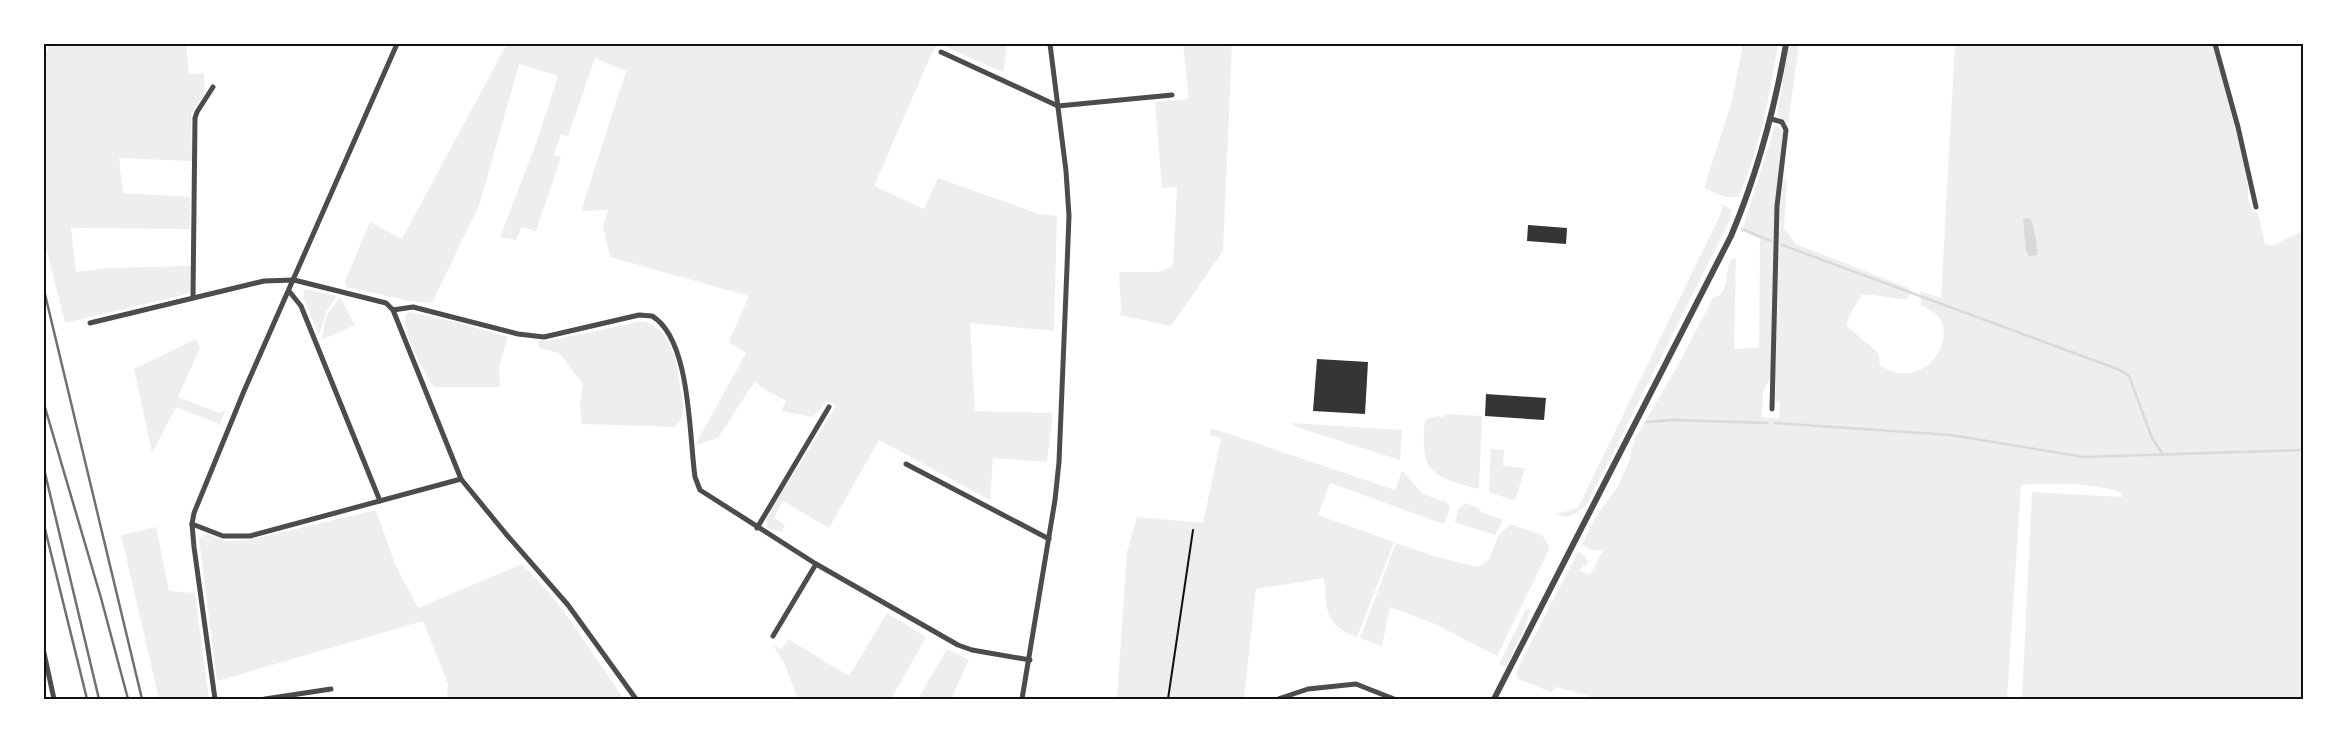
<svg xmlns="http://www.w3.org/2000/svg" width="2347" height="743" font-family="'Work Sans',sans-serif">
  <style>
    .green { fill: #eee }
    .water { fill: #d9d9d9 }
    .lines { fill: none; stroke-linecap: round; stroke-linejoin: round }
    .stream { stroke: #d9d9d9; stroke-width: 2.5 }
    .building { fill: #353535 }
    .path { stroke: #111; stroke-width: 2 }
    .minor { stroke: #4c4c4c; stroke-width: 5 }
    .tertiary { stroke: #4c4c4c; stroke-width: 6 }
    .rail { stroke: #707070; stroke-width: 2.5 }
    .neatline { fill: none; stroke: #111; stroke-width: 2 }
  </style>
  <rect width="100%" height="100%" fill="#fff"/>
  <g class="green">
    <polygon points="50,44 186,44 189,74 204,73 205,93 191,114 192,161 119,158 123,193 190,197 190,229 71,228 76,272 106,268 191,266 190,292 187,294 65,323 44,240 44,58"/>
    <polygon points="507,44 938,44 931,55 874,186 924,209 938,178 1039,214 1057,216 1054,331 970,323 975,411 1051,413 1052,421 1047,462 993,458 990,500 879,440 829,528 783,501 774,518 785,525 782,532 767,528 766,520 781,489 794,474 836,406 827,401 813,417 781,411 786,401 761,387 755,381 718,438 695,445 746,353 729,342 749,296 610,257 603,226 608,210 581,211 626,71 595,58 568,136 561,134 554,155 561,157 536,231 522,227 516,240 500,237 537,141 558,76 519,64 480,203 432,303 410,301 346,287 345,281 370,222 402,239"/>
    <polygon points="939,44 1007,44 1003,72"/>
    <polygon points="1183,44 1232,44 1223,251 1171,326 1120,315 1121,309 1119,272 1157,272 1173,267 1177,187 1162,188 1155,102 1189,99"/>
    <path d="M 1743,44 L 1778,44 C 1770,95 1759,149 1739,197 L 1725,197 L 1704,188 L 1732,101 Z"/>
    <polygon points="1789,44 1799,44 1788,124 1777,115"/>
    <path d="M 1955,44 L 2212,44 L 2237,129 L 2248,186 L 2248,201 L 2254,212 L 2258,213 L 2265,244 L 2271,246 L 2303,231 L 2303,699 L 2022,699 L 2032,492 L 2122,497 L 2122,493 C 2092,482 2053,483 2021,485 L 2007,699 L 1599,699 L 1557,687 L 1551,692 L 1518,679 L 1516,672 L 1578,552 L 1585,556 L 1588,562 L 1586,566 L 1583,565 L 1580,571 L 1590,575 L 1603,550 L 1591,550 L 1582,545 L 1595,518 L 1617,488 L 1630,459 L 1631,451 L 1636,437 L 1677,367 L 1713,298 C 1732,293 1723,271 1732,258 L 1736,258 L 1734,349 L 1759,348 L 1760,239 L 1742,231 L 1775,126 L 1782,129 L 1784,134 L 1775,202 L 1771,376 L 1763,392 L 1762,417 L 1779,418 L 1780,401 L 1775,401 L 1780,203 L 1789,137 L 1784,180 L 1787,180 L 1784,229 L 1796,244 L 1911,289 L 1908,299 C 1892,300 1878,293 1862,295 L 1849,315 L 1847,326 L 1878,353 L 1880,365 C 1928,399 1972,321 1921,306 L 1920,291 L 1941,298 Z"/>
    <path d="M 1722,204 L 1732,210 L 1730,220 L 1586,506 C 1574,511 1574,522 1556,514 L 1578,508 L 1722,211 Z"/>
    <polygon points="305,289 337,296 326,312 319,335 303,296"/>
    <polygon points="340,297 355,325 321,340 327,315"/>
    <path d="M 410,312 L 459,323 L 508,337 L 499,366 L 500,387 L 434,387 C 424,372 401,332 406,314 Z"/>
    <path d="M 643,321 C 671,328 677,362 680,386 C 682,401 688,416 675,427 L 582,424 L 580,405 L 583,384 L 559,353 L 539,348 L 538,340 L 547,341 Z"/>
    <polygon points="196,339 200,348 178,397 219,413 225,411 219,426 217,423 176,407 152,453 134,369"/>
    <path d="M 1445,414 L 1482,416 L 1479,489 C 1430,476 1420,472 1425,420 L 1437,416 L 1444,417 Z"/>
    <polygon points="1291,423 1402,430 1400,460 1296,427"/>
    <path d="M 1211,428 L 1395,490 L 1402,471 L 1423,494 L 1446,502 L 1450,508 L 1444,524 L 1330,483 L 1318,515 L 1394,542 L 1357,637 C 1322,624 1328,610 1324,578 L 1256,589 L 1244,699 L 1117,699 L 1127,552 L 1137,517 L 1203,523 L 1221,438 L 1210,435 Z"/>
    <polygon points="1491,449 1504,450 1503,466 1525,468 1515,501 1489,492"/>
    <polygon points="1466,503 1478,508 1481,512 1503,520 1495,535 1455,522 1458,509"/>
    <polygon points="376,510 395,564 418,608 522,564 546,589 567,616 624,699 447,699 448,684 423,621 217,681 199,538 207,534 227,541 250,540"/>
    <polygon points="1510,524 1542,535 1549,546 1548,552 1497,656 1435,624 1390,607 1382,646 1360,638 1396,543 1433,556 1478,567 1489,560 1498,536"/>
    <polygon points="156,527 169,591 195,593 209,699 159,699 121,535"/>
    <polygon points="1526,609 1530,610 1526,625 1506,667 1499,664"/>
    <polygon points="887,613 926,637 891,699 798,699 784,663 773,645 782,649 788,639 849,676"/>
    <polygon points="947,649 969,660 951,699 918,699"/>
  </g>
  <path class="water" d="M 2027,218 L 2031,219 C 2034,231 2038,243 2037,255 L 2029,256 L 2026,251 L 2023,219 Z"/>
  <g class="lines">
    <g class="stream">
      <polyline points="1742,229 1771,241"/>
      <polyline points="1782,245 2120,370 2129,376 2152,438 2162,453"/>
      <polyline points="1646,422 1674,420 1767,423"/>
      <polyline points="1775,423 1951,435 2084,457 2303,450"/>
    </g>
  </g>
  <g class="building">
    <polygon points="1528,225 1567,228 1566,244 1527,241"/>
    <polygon points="1317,359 1368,362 1365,414 1313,411"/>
    <polygon points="1486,394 1546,398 1544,420 1485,416"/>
  </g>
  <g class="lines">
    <polyline class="path" points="1168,699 1193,530"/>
    <g class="minor">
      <polyline points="2215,44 2238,127 2256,207"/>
      <polyline points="941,52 1058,106 1172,95"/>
      <polyline points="1771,119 1782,122 1786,130 1777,206 1772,409"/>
      <polyline points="289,291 301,306 380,501"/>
      <polyline points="193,297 195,118 197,112 213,87"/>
      <path d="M 393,310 L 413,307 L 518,334 L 544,337 L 639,315 L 652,316 C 691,339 689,436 695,477 L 700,490 L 816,564 L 958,645 L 972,650 L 1030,660"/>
      <polyline points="90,323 264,281 294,280 386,303 393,310 461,479 506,534 568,605 636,699"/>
      <polyline points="906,464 1049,539"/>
      <polyline points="192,524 223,536 250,536 461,479"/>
      <polyline points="757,528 829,407"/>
      <polyline points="773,636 816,564"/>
      <polyline points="44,653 54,699"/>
      <polyline points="215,699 194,547 192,524 194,513 244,391 397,44"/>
      <polyline points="265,699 331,689"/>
      <polyline points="1022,699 1055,500 1059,462 1067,267 1069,216 1066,171 1050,44"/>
      <polyline points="1278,699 1308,689 1356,684 1394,699"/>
    </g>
    <path class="tertiary" d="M 1494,699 L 1731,236 C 1758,172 1774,112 1786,44"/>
    <g class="rail">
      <polyline points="44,290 142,699"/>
      <polyline points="44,404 101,598 128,699"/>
      <polyline points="44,469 99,699"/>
      <polyline points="44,525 87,699"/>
    </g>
  </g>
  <rect width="2347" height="743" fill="none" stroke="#ffffff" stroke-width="90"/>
  <rect x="45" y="45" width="2257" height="653" class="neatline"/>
</svg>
